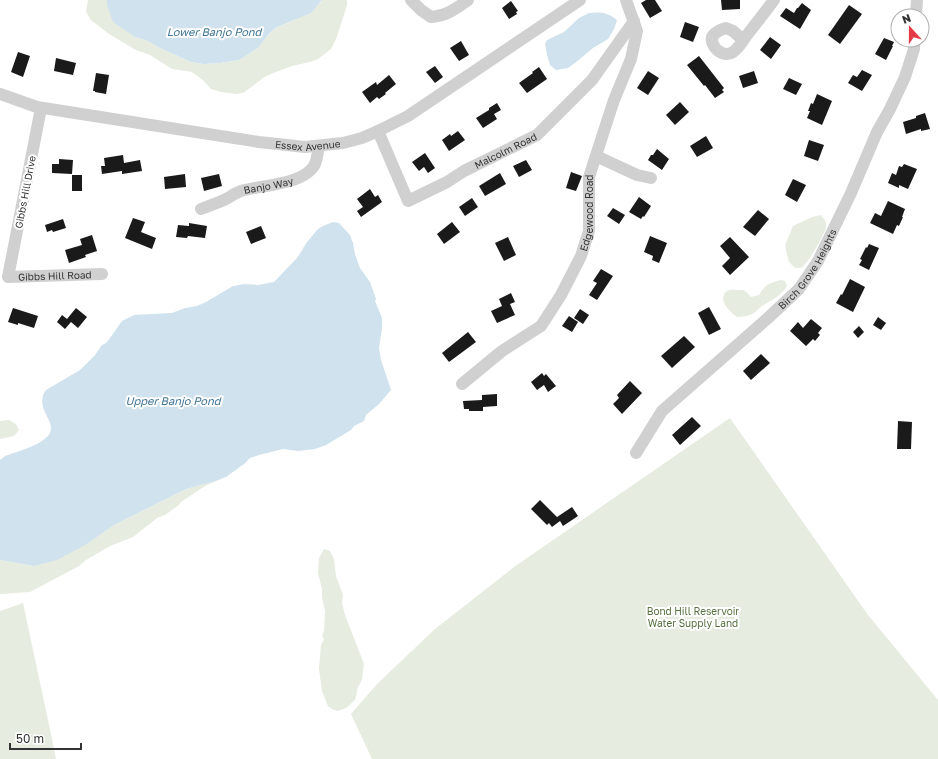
<svg xmlns="http://www.w3.org/2000/svg" width="938" height="759" font-family="'Golos Text',sans-serif">
  <style>
    .green { fill: #e6ecdf }
    .water { fill: #cfe2ee }
    .building { fill: #1a1a1a }
    .lines { fill: none; stroke-linecap: round; stroke-linejoin: round }
    .minor { stroke: #d0d0d0; stroke-width: 12 }
    .labels { text-anchor: middle; stroke-width: 4; stroke-linejoin: round; paint-order: stroke }
    .street-label { font-size: 10px; fill: #333; stroke: #fff }
    .park-label { font-size: 10px; fill: #56703f; stroke: #fff }
    .water-label { font-size: 11px; font-style: italic; fill: #3f7597; stroke: #fff }
  </style>
  <rect width="100%" height="100%" fill="#fff"/>
  <g class="green">
    <polygon points="88,0 107,0 107,5 135,37 148,41 158,47 191,62 204,64 220,63 239,60 258,48 267,36 275,28 295,20 320,3 322,0 347,0 347,5 341,24 336,39 331,49 318,59 310,62 292,66 276,72 266,76 243,93 236,94 221,92 211,89 204,81 192,72 172,69 150,55 136,50 109,34 91,20 86,12"/>
    <path d="M 821,215 C 824,219 827,222 826,227 C 825,234 807,265 801,268 C 799,268 797,268 795,268 L 789,262 L 787,254 L 785,245 L 788,238 L 793,226 L 812,217 Z"/>
    <path d="M 781,280 L 785,281 L 787,286 C 781,296 772,300 762,306 C 759,308 756,312 752,314 C 748,316 742,317 737,317 C 730,312 719,302 725,293 C 728,289 732,289 737,290 C 739,290 742,290 744,290 C 746,292 749,295 751,297 L 759,295 C 765,285 769,283 781,280 Z"/>
    <polygon points="730,418 868,615 938,700 938,759 372,759 351,714 377,684 435,629 514,567"/>
    <polygon points="9,420 16,424 19,430 14,436 0,439 0,421"/>
    <polygon points="216,481 205,486 181,502 179,505 165,515 157,518 133,537 110,546 86,560 79,566 30,592 0,594 0,560 34,566 87,544 114,525 186,489"/>
    <polygon points="324,549 330,551 334,559 336,576 343,595 342,603 345,615 364,664 362,680 358,687 355,700 346,708 338,711 332,709 328,706 322,691 319,669 321,645 324,639 322,636 324,631 325,611 322,597 322,589 318,573 319,558"/>
    <polygon points="23,603 52,739 56,759 0,759 0,611"/>
  </g>
  <g class="water">
    <polygon points="107,0 322,0 311,13 275,28 267,36 258,48 239,60 220,63 204,64 191,62 158,47 148,41 135,37 113,22 107,5"/>
    <path d="M 589,13 C 600,12 607,12 617,20 L 614,29 L 608,39 L 593,48 L 575,63 L 568,68 L 556,70 L 550,65 L 547,55 L 545,44 L 547,40 L 564,32 L 579,18 Z"/>
    <path d="M 333,222 L 339,223 L 350,235 L 353,243 L 355,254 L 360,268 L 370,282 L 376,299 L 375,301 L 382,318 L 382,329 L 379,348 L 381,360 L 391,390 L 379,404 L 366,415 L 364,421 L 354,426 L 351,430 L 326,445 L 315,449 L 298,451 L 283,449 L 259,455 L 250,458 L 244,464 L 226,477 L 216,481 L 186,489 L 114,525 L 87,544 L 57,560 L 34,566 L 0,560 L 0,460 L 5,456 C 15,452 27,449 37,444 C 68,428 37,416 43,396 C 43,394 45,392 46,390 L 80,370 L 95,355 L 102,345 L 106,343 L 110,338 L 122,321 L 134,315 L 172,313 L 185,308 L 197,306 L 206,302 L 233,286 L 244,284 L 258,285 L 274,282 L 297,258 L 307,242 L 318,229 L 323,226 Z"/>
  </g>
  <g class="building">
    <polygon points="646,0 655,0 662,11 650,18 641,3"/>
    <polygon points="721,0 740,0 740,9 722,10"/>
    <polygon points="511,1 518,11 516,12 517,14 509,19 502,8"/>
    <polygon points="802,3 811,10 800,29 780,16 786,8 794,13 797,8 798,8"/>
    <polygon points="849,5 862,14 840,44 828,35"/>
    <polygon points="685,22 699,27 693,42 680,37"/>
    <polygon points="770,37 781,45 771,59 760,50"/>
    <polygon points="884,38 894,42 892,46 893,46 886,60 875,54"/>
    <polygon points="461,41 469,55 459,61 450,48"/>
    <polygon points="18,52 30,56 23,77 11,72"/>
    <polygon points="699,56 724,88 722,90 724,92 715,98 705,85 704,86 687,65"/>
    <polygon points="56,58 76,63 73,75 54,71"/>
    <polygon points="435,66 443,77 435,83 426,72"/>
    <polygon points="539,67 547,79 527,93 519,83 533,73 532,72"/>
    <polygon points="862,70 872,75 862,91 848,83 853,75 857,77"/>
    <polygon points="648,71 659,78 648,95 637,88"/>
    <polygon points="754,71 758,83 743,88 739,76"/>
    <polygon points="96,73 109,75 106,94 95,92 95,91 93,91"/>
    <polygon points="389,75 396,84 385,93 386,94 379,99 377,97 370,103 362,92 376,82 377,85"/>
    <polygon points="789,78 802,84 796,95 783,89"/>
    <polygon points="817,94 832,101 822,125 807,118 810,111 808,111 811,103 813,104"/>
    <polygon points="680,102 689,112 675,125 666,115"/>
    <polygon points="497,103 501,110 494,114 497,119 483,128 476,118 489,110 489,108"/>
    <polygon points="925,113 930,129 921,131 921,129 906,134 903,122 916,118 916,116"/>
    <polygon points="458,131 465,140 449,151 442,140 450,134 451,136"/>
    <polygon points="706,136 713,148 697,157 690,146"/>
    <polygon points="809,140 824,145 818,161 804,156"/>
    <polygon points="657,149 669,159 662,170 648,160 651,155 653,155"/>
    <polygon points="425,153 435,168 428,173 424,167 419,171 412,162"/>
    <polygon points="123,155 124,163 140,160 142,171 122,174 122,171 102,174 101,166 105,166 104,158"/>
    <polygon points="59,159 73,160 72,174 52,173 52,164 59,164"/>
    <polygon points="526,160 532,170 519,177 513,166"/>
    <polygon points="904,164 917,169 908,189 899,185 899,188 888,183 892,173 896,175 899,166 902,167"/>
    <polygon points="571,172 582,176 576,191 566,188"/>
    <polygon points="500,173 506,184 485,196 479,186"/>
    <polygon points="185,174 186,187 165,189 164,177"/>
    <polygon points="219,174 222,186 204,191 201,178"/>
    <rect x="72" y="175" width="10" height="16"/>
    <polygon points="793,179 806,185 797,202 785,195"/>
    <polygon points="370,189 375,197 378,195 382,202 361,217 357,211 363,207 357,199"/>
    <polygon points="639,197 651,206 644,217 643,216 641,219 629,212"/>
    <polygon points="472,198 478,207 465,216 459,207"/>
    <polygon points="888,201 905,209 902,217 903,217 899,226 897,225 893,234 870,223 875,213 881,216"/>
    <polygon points="613,208 625,215 619,224 607,216"/>
    <polygon points="758,210 769,219 755,236 743,227"/>
    <polygon points="133,218 145,222 141,232 156,238 152,249 125,238"/>
    <polygon points="63,219 66,228 53,232 52,230 47,232 45,225"/>
    <polygon points="452,222 460,232 444,244 437,234"/>
    <polygon points="189,223 207,226 205,238 188,236 187,238 176,237 178,225 189,226"/>
    <polygon points="261,226 266,238 251,244 246,232"/>
    <polygon points="92,235 97,251 85,255 86,257 69,263 65,250 82,245 80,239"/>
    <polygon points="650,236 667,243 659,263 652,260 653,256 644,252"/>
    <polygon points="508,237 516,255 504,261 495,243"/>
    <polygon points="730,237 749,257 730,275 722,266 730,258 720,246"/>
    <polygon points="869,244 879,248 869,270 859,265 862,260 860,259 866,247 867,248"/>
    <polygon points="601,269 613,276 597,300 589,295 597,283 593,281"/>
    <polygon points="850,279 865,287 853,312 836,303 841,294 842,295"/>
    <polygon points="511,293 515,302 510,304 515,315 497,323 491,311 502,306 499,299"/>
    <polygon points="709,307 721,329 709,335 698,313"/>
    <polygon points="13,308 38,316 34,328 18,323 18,325 8,322"/>
    <polygon points="76,308 87,317 78,328 71,322 65,329 57,322 62,315 67,319"/>
    <polygon points="580,309 589,315 583,324 574,318"/>
    <polygon points="569,316 578,322 572,332 562,326"/>
    <polygon points="878,317 886,323 881,330 873,325"/>
    <polygon points="811,319 822,328 818,333 820,335 815,341 813,339 806,346 790,331 798,322 803,328"/>
    <polygon points="859,326 864,332 858,338 853,332"/>
    <polygon points="468,332 476,342 449,362 442,353"/>
    <polygon points="684,336 695,347 672,368 661,356"/>
    <polygon points="761,354 770,363 751,380 743,371"/>
    <polygon points="542,373 544,376 546,374 556,386 548,392 544,385 537,390 531,382"/>
    <polygon points="630,381 642,393 622,414 613,404 619,398 617,395"/>
    <polygon points="497,394 497,406 483,407 483,411 469,411 469,409 464,409 463,401 482,400 482,395"/>
    <polygon points="692,417 701,426 680,445 672,435"/>
    <polygon points="898,421 912,422 911,449 897,449"/>
    <polygon points="540,500 559,519 557,517 572,507 578,516 563,526 560,521 552,527 549,523 547,525 531,509"/>
  </g>
  <g class="lines">
    <g class="minor">
      <path d="M 411,0 L 421,10 L 431,17 C 448,15 454,10 468,0"/>
      <polyline points="916,16 917,0"/>
      <path d="M 743,40 L 733,31 L 726,28 C 719,30 708,35 713,44 C 716,52 726,57 733,52 C 739,48 743,41 747,35 C 756,24 765,12 774,0"/>
      <path id="s1" d="M 0,94 L 37,107 L 259,142 L 305,147 L 343,143 L 362,138 L 378,131 L 408,116 L 580,0"/>
      <path id="s2" d="M 41,108 L 8,277 L 102,274"/>
      <path id="s3" d="M 378,131 L 408,201 L 447,182 L 464,171 L 537,135 L 592,80 L 634,21"/>
      <polyline points="596,156 637,175 651,178"/>
      <path id="s4" d="M 201,209 C 209,206 217,203 224,200 C 230,197 235,193 241,191 C 260,185 305,185 315,164 C 317,159 318,152 319,146"/>
      <path id="s5" d="M 462,384 L 502,351 L 541,326 L 561,295 L 581,256 L 589,231 L 589,177 L 614,100 L 631,59 L 637,31 L 626,0"/>
      <path id="s6" d="M 636,453 L 662,411 L 768,318 L 799,289 L 818,261 L 851,193 L 877,132 L 890,109 L 905,77 L 914,49 L 914,40"/>
    </g>
  </g>
  <g class="labels">
    <g class="street-label">
      <text dy="4" stroke="none"><textPath href="#s1" startOffset="313">Essex Avenue</textPath></text>
      <text dy="4" stroke="none"><textPath href="#s3" startOffset="186">Malcolm Road</textPath></text>
      <text dy="4" stroke="none"><textPath href="#s4" startOffset="72">Banjo Way</textPath></text>
      <text transform="translate(25 192) rotate(-79)" y="4">Gibbs Hill Drive</text>
      <text dy="4" stroke="none"><textPath href="#s5" startOffset="223">Edgewood Road</textPath></text>
      <text dy="4" stroke="none"><textPath href="#s6" startOffset="254">Birch Grove Heights</textPath></text>
      <text dy="4" stroke="none"><textPath href="#s2" startOffset="219">Gibbs Hill Road</textPath></text>
    </g>
    <g class="park-label">
      <text x="693" y="615">Bond Hill Reservoir<tspan x="693" dy="12">Water Supply Land</tspan></text>
    </g>
    <g class="water-label">
      <text x="214" y="36">Lower Banjo Pond</text>
      <text x="173" y="405">Upper Banjo Pond</text>
    </g>
  </g>
  <g transform="translate(910 28) rotate(339)"><circle r="19" fill="#ffffff" stroke="#adadad"/>
  <path d="M0-3L7 15L0 10L-7 15Z" fill="#e63946"/>
  <text y="-6" font-size="11" font-weight="bold" text-anchor="middle" fill="#333333">N</text>
  </g>
  <path d="M10 743v6h71v-6" fill="none" stroke="#333333" stroke-width="2"/>
  <text x="16" y="743" font-size="12" fill="#333333" stroke="#ffffff" stroke-width="3" paint-order="stroke">50 m</text>
</svg>
